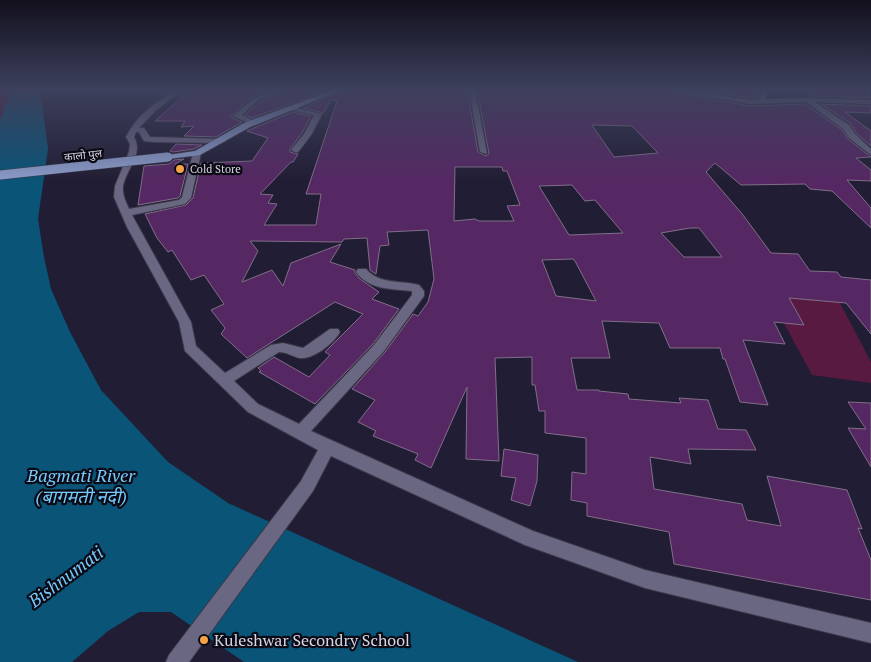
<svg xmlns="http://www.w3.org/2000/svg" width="871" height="662" font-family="'PT Serif','Noto Sans Devanagari',serif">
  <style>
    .green { fill: #591a42 }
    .water { fill: #095477 }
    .building { fill: #552863; stroke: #816f87; fill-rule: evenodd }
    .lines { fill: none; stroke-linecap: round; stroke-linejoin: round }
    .minor-casing { stroke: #3c394b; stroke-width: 2 }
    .major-casing { stroke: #3c394b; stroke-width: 2 }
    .minor { fill: #6a6782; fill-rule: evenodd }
    .major { fill: #8a9bc8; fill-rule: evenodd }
    .major-bridge-far1-casing { stroke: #3c394b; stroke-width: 8; stroke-linecap: butt }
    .major-bridge-casing { stroke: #3c394b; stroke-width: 10; stroke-linecap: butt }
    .major-bridge-far1 { stroke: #8a9bc8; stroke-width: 8 }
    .major-bridge { stroke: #8a9bc8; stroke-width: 9 }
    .poi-dot { fill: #f5a346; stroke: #0b0913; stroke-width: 2 }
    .labels { text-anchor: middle; stroke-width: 4.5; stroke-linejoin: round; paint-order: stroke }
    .far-street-label { font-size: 11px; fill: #d7d6e5; stroke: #0b0913 }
    .far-poi-label { font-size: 11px; fill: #d7d6e5; stroke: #0b0913; text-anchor: start }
    .near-poi-label { font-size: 16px; fill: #d7d6e5; stroke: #0b0913; text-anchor: start }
    .near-water-label { font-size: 18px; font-style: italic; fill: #74cbfe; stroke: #0b0913 }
  </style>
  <rect width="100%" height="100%" fill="#211d34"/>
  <g class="green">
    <polygon points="0,89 12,89 0,120"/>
    <polygon points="760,279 830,284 871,362 871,383 812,375"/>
  </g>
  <polygon class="water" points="12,89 45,89 41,96 48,149 38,219 44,257 51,289 70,332 101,390 168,462 228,503 578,662 244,662 171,612 139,612 108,631 72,662 0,662 0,120"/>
  <g class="building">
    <polygon points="191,89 272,89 252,97 232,115 232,118 242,122 216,137 184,136 194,126 181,127 185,121 155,121"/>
    <polygon points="286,89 331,89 252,118 245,115 258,103"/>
    <path d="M 346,89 L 467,89 L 478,152 L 486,156 L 489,154 L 477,89 L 664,89 L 666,91 L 750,106 L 805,104 L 842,130 L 848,139 L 871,157 L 856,158 L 871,170 L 871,181 L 847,180 L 871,208 L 871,228 L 832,191 L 810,189 L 805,184 L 741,185 L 715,163 L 706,172 L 743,215 L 771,253 L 798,254 L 810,271 L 837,272 L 841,277 L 871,280 L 871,334 L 846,303 L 789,298 L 804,325 L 774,322 L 785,344 L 743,340 L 768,405 L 740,402 L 725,359 L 723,359 L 720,348 L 670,348 L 659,323 L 602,321 L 610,358 L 571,358 L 577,390 L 599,390 L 599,391 L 628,394 L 629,399 L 681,403 L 679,398 L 708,400 L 718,429 L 746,430 L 756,450 L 688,449 L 691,464 L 650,457 L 654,489 L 742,504 L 747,520 L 781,526 L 767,476 L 847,490 L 862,529 L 858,528 L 871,560 L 871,600 L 674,564 L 669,532 L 587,516 L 587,503 L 571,500 L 572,472 L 586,474 L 586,438 L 545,433 L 545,411 L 539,411 L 535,385 L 532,385 L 532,357 L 495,358 L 499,461 L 466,459 L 467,387 L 431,468 L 415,460 L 418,454 L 373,436 L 376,431 L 358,422 L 375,400 L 352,389 L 385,352 L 413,314 L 418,316 L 428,302 L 434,279 L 428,230 L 387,232 L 389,245 L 380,246 L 376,274 L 370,270 L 367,238 L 344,239 L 342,242 L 250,241 L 258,251 L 242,282 L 272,270 L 283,286 L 291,263 L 341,244 L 330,262 L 355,270 L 355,273 L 360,279 L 379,292 L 372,299 L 399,309 L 373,344 L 315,404 L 259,372 L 261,371 L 258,368 L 274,357 L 309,377 L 330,355 L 325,352 L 363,314 L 335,302 L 247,358 L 221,334 L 225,328 L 211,310 L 224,304 L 204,275 L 191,280 L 172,250 L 168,252 L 157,238 L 145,214 L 186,205 L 193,198 L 201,163 L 252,161 L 268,138 L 247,131 L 292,112 L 311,116 L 302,133 L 290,149 L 290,152 L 298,154 L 293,162 L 291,162 L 260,194 L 273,195 L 268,203 L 277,204 L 264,225 L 316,225 L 321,194 L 306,194 L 337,101 L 332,99 L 323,113 L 303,108 ZM 592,125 L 632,126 L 658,153 L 614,157 ZM 455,167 L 502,167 L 503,171 L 507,171 L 520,205 L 507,206 L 514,221 L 479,221 L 475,219 L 454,221 ZM 572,185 L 585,201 L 595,200 L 623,233 L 569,235 L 539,186 ZM 690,228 L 699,228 L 722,257 L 684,257 L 661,233 ZM 573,259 L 575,261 L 596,301 L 556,296 L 542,260 Z"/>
    <polygon points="690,89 761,89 757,98 750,98"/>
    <polygon points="807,89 867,89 871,98 810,96"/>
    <polygon points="821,104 871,106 871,113 845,112 871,131 871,146 856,133 850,123"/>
    <polygon points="176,144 202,145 194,149 173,152 170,151"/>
    <polygon points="184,159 175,164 188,164 180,196 178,198 138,205 144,166 169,164 174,160"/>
    <polygon points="848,402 871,403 871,467 848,428 866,429"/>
    <polygon points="504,449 538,455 537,481 530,506 511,500 516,478 501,476"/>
  </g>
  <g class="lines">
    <defs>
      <g id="minor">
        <path d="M 177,89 L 184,89 L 155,111 L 139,128 L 144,128 L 150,137 L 221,139 L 225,141 L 221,143 L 154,142 L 144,141 L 139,132 L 136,132 L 134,137 C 144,154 126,169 123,186 C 122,195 126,202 129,209 L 179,200 L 182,197 L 193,153 L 197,151 L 201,153 L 191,198 L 185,204 L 132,215 L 191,322 L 196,346 L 225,373 L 271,345 L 283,343 L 303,348 L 330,329 L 338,329 L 340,332 C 334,343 313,360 299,358 C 292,356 286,352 279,352 L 234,381 L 258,404 L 299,424 L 374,345 L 412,295 L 412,291 C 392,289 369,290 356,272 L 358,269 L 366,269 C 380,285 400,280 419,285 L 424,291 L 424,296 L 384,351 L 311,431 L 533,531 L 645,570 L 871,623 L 871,643 L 645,588 L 525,545 L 331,456 L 313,491 L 189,662 L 166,662 L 169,655 L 301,481 L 318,450 L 248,412 L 185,351 L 179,322 L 127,227 L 114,197 L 115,186 L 129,152 L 130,144 L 126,137 C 137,115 156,102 177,89 Z"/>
        <polygon points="276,89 284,89 257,101 242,115 252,120 262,117 266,119 265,121 251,124 233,116 253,99"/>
        <polygon points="469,89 475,89 487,154 480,152"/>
        <polygon points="666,89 680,89 750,100 758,100 763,89 769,89 765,99 807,98 871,100 871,104 815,102 849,125 855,134 871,149 871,155 849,138 843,129 806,102 750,104"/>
        <polygon points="292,107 322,114 311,135 298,152 295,152 291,150 304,134 314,115 290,110 288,109"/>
      </g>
      <polygon id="major" points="336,89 344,89 250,127 200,155 168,159 164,157 168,155 195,151 244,123"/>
    </defs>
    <use href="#minor" class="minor-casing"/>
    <use href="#major" class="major-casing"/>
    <use href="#minor" class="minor"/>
    <use href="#major" class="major"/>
    <defs>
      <polyline id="major-bridge-far1" points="156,158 168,157"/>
      <polyline id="major-bridge" points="0,175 168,157"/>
    </defs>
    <use href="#major-bridge-far1" class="major-bridge-far1-casing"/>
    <use href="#major-bridge" class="major-bridge-casing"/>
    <use href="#major-bridge-far1" class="major-bridge-far1"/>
    <use href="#major-bridge" class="major-bridge"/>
  </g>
  <linearGradient id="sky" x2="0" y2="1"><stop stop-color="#12101d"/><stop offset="0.49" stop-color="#3d405c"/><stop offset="1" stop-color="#3d405c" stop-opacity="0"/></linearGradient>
  <rect width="871" height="181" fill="url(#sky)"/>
  <g class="poi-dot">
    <circle cx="180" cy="169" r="5"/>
    <circle cx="204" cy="640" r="5"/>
  </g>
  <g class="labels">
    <g class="far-street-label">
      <text transform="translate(83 155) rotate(-6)" y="4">कालो पुल</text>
    </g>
    <g class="far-poi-label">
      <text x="190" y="173">Cold Store</text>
    </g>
    <g class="near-poi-label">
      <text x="214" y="646">Kuleshwar Secondry School</text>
    </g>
    <g class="near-water-label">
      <text x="81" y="482">Bagmati River<tspan x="81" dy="21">(बागमती नदी)</tspan></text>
      <text transform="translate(66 577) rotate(-37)" y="6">Bishnumati</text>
    </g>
  </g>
</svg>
